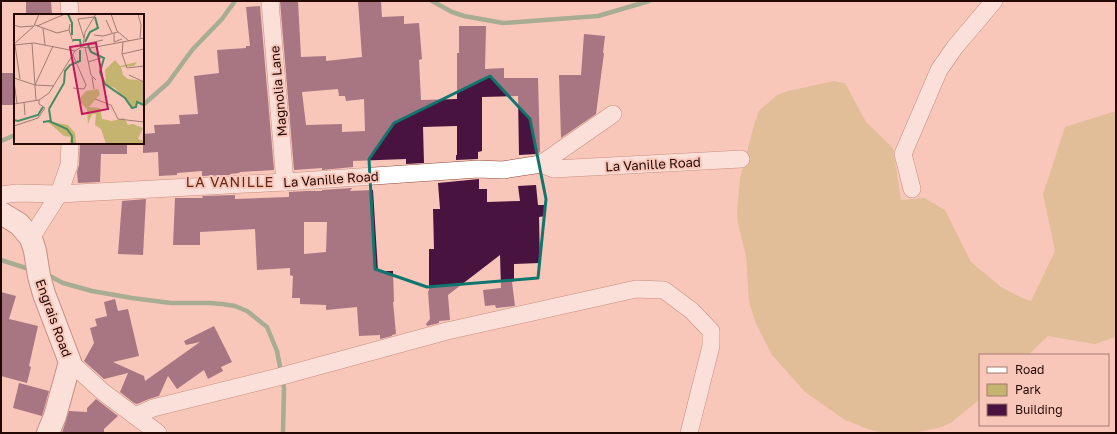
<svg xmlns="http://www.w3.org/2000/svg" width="1117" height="434" font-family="'Golos Text',sans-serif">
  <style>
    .green { fill: #c5b370 }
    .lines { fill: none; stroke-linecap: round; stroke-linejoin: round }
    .stream { stroke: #458d62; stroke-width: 4.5 }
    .building { fill: #48133f; fill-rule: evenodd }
    .street-casing { stroke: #8f4937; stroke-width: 18 }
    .secondary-casing { stroke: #8f4937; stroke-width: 24 }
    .street { stroke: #fff; stroke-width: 17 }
    .secondary { stroke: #fff; stroke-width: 22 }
    .marked { fill: none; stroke: #0f766e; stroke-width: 3; stroke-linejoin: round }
    .labels { text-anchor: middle; stroke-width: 4; stroke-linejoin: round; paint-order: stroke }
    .street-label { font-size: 13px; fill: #230803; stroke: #f8c7ba }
    .neighbourhood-label { font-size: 14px; letter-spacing: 1px; fill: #682716; stroke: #f8c7ba }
    .inset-river { fill: none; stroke: #458d62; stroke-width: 2 }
    .inset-road { fill: none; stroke: #a37b71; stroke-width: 1 }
    .view { fill: #c2185b; fill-opacity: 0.15; stroke: #c2185b; stroke-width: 2 }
    .inset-edge { fill: none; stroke: #230803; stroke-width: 2 }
  </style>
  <rect width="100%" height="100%" fill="#f8c7ba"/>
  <polygon class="green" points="834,81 845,83 866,122 893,148 901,200 924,198 945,210 971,262 1001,287 1022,298 1031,301 1055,251 1043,194 1065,127 1116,111 1116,337 1095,344 1048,336 1028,355 980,355 980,399 952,422 942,427 919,432 880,432 868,429 845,420 805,392 772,355 756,324 749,302 746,256 738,223 737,213 740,178 755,122 759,111 777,95 788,91"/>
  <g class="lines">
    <g class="stream">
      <polyline points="432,1 452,12 464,16 503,23 598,16 649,1"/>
      <polyline points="143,105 168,83 184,61 193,49 222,19 235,1"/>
      <polyline points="1,141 15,135"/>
      <polyline points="1,260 32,270"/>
      <polyline points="46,274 63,283 92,291 132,298 171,303 210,303 222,304 235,306 247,311 267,327 277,351 284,388 283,433"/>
    </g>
  </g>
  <g class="building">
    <polygon points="26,1 51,1 52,15 26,15"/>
    <path d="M 280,1 L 298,1 L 301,57 L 326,56 L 326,61 L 362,57 L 358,1 L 381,1 L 382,17 L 404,16 L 404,24 L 419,23 L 422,59 L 419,60 L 421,100 L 457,99 L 457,53 L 459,53 L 459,26 L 486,26 L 485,69 L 504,68 L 504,78 L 538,78 L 540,152 L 537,154 L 519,155 L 518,96 L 482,97 L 482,151 L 478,152 L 478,159 L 456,160 L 456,155 L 457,155 L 457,126 L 423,127 L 424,163 L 406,164 L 406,159 L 353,161 L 353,167 L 322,170 L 322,168 L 294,170 ZM 338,89 L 339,96 L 345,96 L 346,101 L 364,99 L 365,131 L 342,132 L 342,124 L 306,125 L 302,92 Z"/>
    <polygon points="260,6 274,170 240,172 239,173 230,174 230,175 202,176 202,171 177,173 177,175 159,176 158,152 143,153 143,134 155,133 154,125 180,124 179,115 198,114 194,76 219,73 217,50 246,48 246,46 250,46 246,7"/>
    <polygon points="584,34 605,36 603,53 604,53 596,114 561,138 559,75 581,75"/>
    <rect x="1" y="73" width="13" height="32"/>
    <polygon points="80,143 127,143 127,154 101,154 100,182 78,183 77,172 79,165"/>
    <polygon points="479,179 479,189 487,189 487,202 520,201 518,186 536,185 538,205 545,205 546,216 539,217 540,263 514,264 514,282 512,282 515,306 496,308 495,305 485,306 483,290 501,288 500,255 448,295 450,320 439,321 439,323 427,326 426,324 430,319 428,291 429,291 429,249 434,249 433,209 440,209 438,183"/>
    <path d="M 352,188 L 350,191 L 373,190 L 378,271 L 393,271 L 394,302 L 393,302 L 396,334 L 392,335 L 392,336 L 380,339 L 380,335 L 359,336 L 357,307 L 326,310 L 326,305 L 300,304 L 300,298 L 292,298 L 293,276 L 290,275 L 290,268 L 257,270 L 255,229 L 200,232 L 200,245 L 173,245 L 175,198 L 203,198 L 202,196 L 235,195 L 235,199 L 289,197 L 289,192 L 306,191 L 322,191 L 322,190 ZM 304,222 L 327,222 L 326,252 L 304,254 Z"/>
    <polygon points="146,199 143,255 118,254 122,201"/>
    <polygon points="1,292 16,296 9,319 38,326 29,366 31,367 27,383 1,376"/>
    <polygon points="115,299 118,311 128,309 139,356 113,362 144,376 145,381 200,342 186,345 184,341 214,326 232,362 221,367 223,371 208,379 204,370 177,389 168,376 159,396 149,399 137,404 134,403 120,392 128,373 104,379 84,361 94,343 90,328 97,326 95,319 107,316 104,302"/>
    <polygon points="19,383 49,391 42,416 13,408"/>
    <polygon points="96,399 118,416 104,429 104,433 62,433 69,411 87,412 87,408"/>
  </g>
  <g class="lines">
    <defs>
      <g id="street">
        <polyline points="69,1 70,15"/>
        <polyline points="270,1 285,182"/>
        <polyline points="541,164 554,169 741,159"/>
        <polyline points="912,189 903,154 939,70 955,47 994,1"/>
        <polyline points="1,195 17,193 59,194 285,182 478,169 503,170 541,164 613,114"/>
        <polyline points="31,238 59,194 69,165 70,143"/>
        <polyline points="70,362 103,392 158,433"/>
        <polyline points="135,416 153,408 282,376 447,331 636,289 664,290 692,311 711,331 711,346 689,433"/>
      </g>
      <polyline id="secondary" points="1,213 19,224 31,238 35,251 39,276 44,294 70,362 55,416 48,433"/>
    </defs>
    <use href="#street" class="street-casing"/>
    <use href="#secondary" class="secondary-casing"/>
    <use href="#street" class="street"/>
    <use href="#secondary" class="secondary"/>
  </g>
  <path d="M0 0H1117V434H0ZM 490,76 L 530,119 L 546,199 L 538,278 L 427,287 L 375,269 L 369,159 L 394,123 Z" fill="#f8c7ba" fill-opacity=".55" fill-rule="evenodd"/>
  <path class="marked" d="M 490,76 L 530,119 L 546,199 L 538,278 L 427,287 L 375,269 L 369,159 L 394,123 Z"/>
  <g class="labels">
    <g class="street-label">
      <text transform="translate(278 91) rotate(-95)" y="5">Magnolia Lane</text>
      <text transform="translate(653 164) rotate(-3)" y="5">La Vanille Road</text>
      <text transform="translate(331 179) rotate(-4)" y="5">La Vanille Road</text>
      <text transform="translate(54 318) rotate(70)" y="5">Engrais Road</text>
    </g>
    <g class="neighbourhood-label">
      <text x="230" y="187">LA VANILLE</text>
    </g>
  </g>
  <g transform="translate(14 14)">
    <rect width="130" height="130" fill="#f8c7ba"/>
    <path d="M 101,46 L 106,52 L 123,48 L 120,52 L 107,53 L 109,61 L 114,65 L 130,67 L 130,93 L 122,88 L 122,93 L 118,93 L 101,74 L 92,71 L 91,56 ZM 84,75 L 86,80 L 75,93 L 86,94 L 88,105 L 98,107 L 110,104 L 114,111 L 119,110 L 129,114 L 124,125 L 130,127 L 130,130 L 92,130 L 87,115 L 81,111 L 82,100 L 78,100 L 74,110 L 73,95 L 67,89 L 66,84 L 72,77 ZM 33,107 L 54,111 L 61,119 L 62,130 L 55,130 L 57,123 L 50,122 Z" fill="#c5b370"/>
    <path class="inset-river" d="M 54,0 L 58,9 L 58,21M 59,26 L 66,26 L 67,33M 71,28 L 76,18 L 84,14 L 81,3M 74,31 L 77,38 L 90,44 L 86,58 L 91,70 L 111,84 L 118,94 L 122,93 L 123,88 L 130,91M 35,95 L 50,69 L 51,57 L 56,51 L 66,47 L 66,36M 35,95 L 37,108M 0,106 L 4,107 L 24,101 L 29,93M 29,108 L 35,107 L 53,115 L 58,122 L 58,130"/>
    <path class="inset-road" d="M 97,0 L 103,17 L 115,27M 124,0 L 127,11 L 126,24M 92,6 L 98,19M 0,11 L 6,13 L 19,12M 21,11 L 43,19 L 55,16 L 56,10M 23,12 L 51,0M 29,14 L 31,31M 55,16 L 59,28M 100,19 L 100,28 L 108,25M 80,21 L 89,22 L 104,18M 70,24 L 64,5 L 80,3M 109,28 L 108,40 L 113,54 L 130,52M 18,29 L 22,86M 0,30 L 20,12 L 25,0M 70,30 L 89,26M 0,31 L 20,29 L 61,37 L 69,32 L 71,18 L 82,0M 1,31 L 6,65M 68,33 L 76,34 L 130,24M 71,33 L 77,61 L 82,66M 108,40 L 130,35M 59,41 L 72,71 L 70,75 L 59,74M 74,48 L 87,44M 115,61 L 130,68M 78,63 L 80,75M 0,64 L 21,71 L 40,72M 0,67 L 3,90M 21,71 L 39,32M 81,85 L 97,91 L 104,105 L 130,108M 10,88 L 11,101M 0,90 L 25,86 L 35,79 L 61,37M 0,112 L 24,104 L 31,94 L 25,90 L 25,86"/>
    <path class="view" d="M 82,29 L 94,95 L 68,100 L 56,33 Z"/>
    <rect width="130" height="130" class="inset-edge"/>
  </g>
  <rect width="1117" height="434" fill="none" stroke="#230803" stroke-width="4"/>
  <rect x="979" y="354" width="130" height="72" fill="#f8c7ba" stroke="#a37b71"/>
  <rect x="987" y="367" width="20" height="6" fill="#ffffff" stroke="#a37b71"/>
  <text x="1015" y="374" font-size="12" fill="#230803">Road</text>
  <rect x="987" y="384" width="20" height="12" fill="#c5b370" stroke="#a37b71"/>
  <text x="1015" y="394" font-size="12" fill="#230803">Park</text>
  <rect x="987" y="404" width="20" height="12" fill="#48133f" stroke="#a37b71"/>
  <text x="1015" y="414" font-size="12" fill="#230803">Building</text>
</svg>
